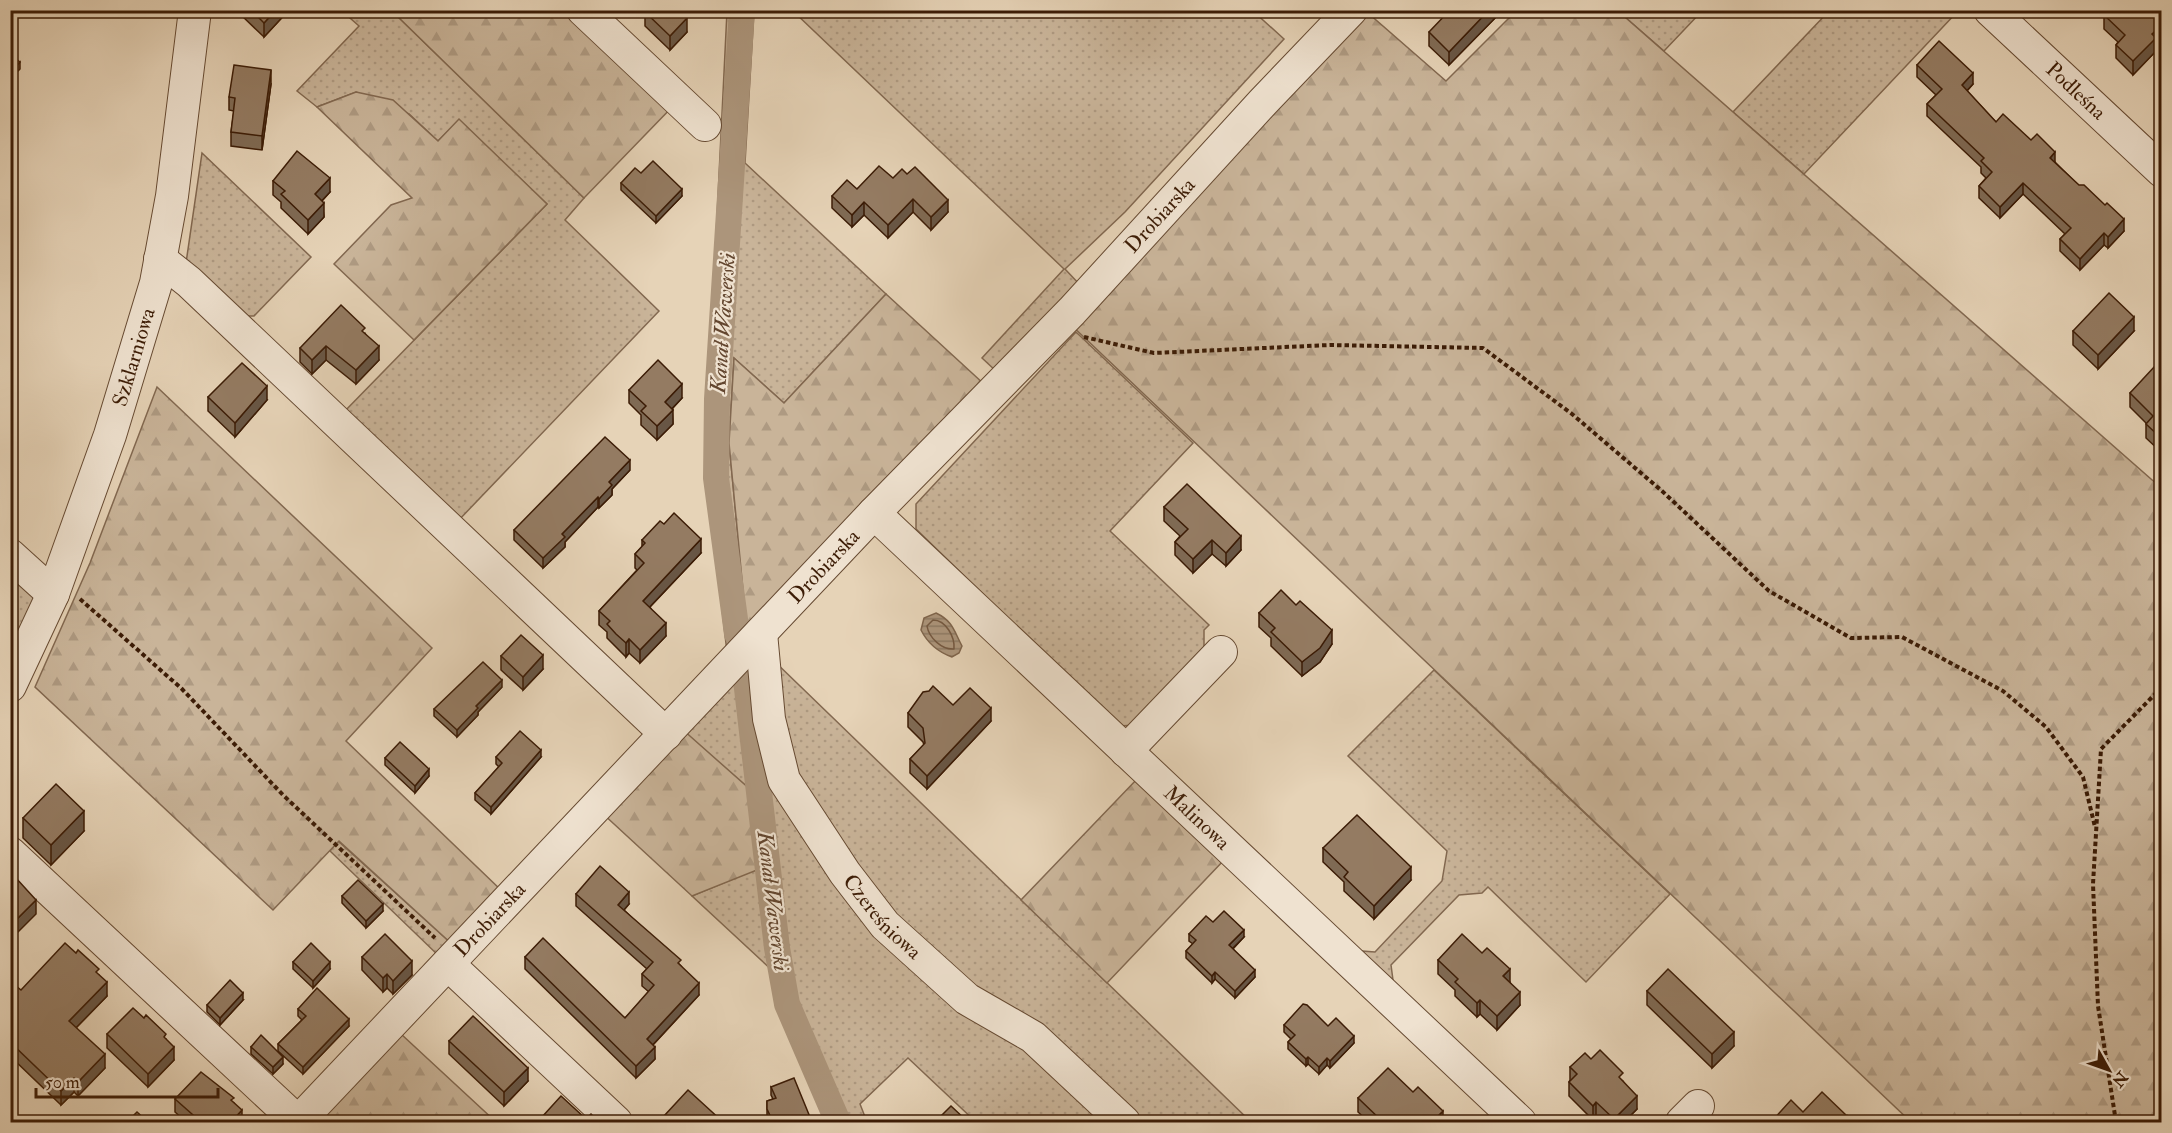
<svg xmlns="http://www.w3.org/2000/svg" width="2172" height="1133" font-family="'IM FELL Double Pica',serif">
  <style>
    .grass { fill: url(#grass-dots); stroke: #826850; stroke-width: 1.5 }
    .forest { fill: url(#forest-firs); stroke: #826850; stroke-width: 1.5 }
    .water { fill: url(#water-rules); stroke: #7f654c; stroke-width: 1.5 }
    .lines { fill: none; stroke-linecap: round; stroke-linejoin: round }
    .shore { stroke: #745840; stroke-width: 1.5 }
    .canal { stroke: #ac957b; stroke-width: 26 }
    .minor-casing { stroke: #664a32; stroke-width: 34 }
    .path { stroke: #3c1c06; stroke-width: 4; stroke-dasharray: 4.5 3; stroke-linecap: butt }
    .minor { stroke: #efe2d0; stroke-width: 32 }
    .wall { fill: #7f6a54; stroke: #3c1c06; stroke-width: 1.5 }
    .shaded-wall { fill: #685645; stroke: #3c1c06; stroke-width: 1.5 }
    .building { fill: #947b62; stroke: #3c1c06; stroke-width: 1.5 }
    .labels { text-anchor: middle; stroke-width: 4.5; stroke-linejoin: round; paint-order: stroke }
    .street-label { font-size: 21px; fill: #3c1c06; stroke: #efe2d0 }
    .water-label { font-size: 22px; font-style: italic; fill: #63462f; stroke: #efe2d0 }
  </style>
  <defs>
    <pattern id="grass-dots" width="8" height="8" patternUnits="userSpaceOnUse" patternTransform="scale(1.5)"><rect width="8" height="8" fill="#c9b499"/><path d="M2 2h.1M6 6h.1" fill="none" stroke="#ae9a82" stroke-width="1.8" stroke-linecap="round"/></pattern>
    <pattern id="forest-firs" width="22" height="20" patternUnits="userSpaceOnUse" patternTransform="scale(1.5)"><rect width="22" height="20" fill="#c9b499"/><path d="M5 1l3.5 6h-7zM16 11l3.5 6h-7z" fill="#ae9a82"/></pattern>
    <pattern id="water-rules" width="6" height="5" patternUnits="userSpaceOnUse" patternTransform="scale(1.5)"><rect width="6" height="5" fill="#ac957b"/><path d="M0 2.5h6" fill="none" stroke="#8d7963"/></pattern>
  </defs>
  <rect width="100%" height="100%" fill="#e6d3b7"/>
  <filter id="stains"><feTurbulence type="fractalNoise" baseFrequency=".00333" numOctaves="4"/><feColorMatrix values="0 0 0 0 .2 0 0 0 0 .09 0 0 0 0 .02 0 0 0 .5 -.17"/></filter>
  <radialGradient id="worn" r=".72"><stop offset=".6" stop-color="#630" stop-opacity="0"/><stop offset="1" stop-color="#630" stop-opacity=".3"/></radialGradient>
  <g class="grass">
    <polygon points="342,11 392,11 584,198 565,220 659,311 457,522 343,413 547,204 459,120 438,141 409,114 356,92 317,107 297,91 359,26"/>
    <polygon points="727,11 754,11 745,163 886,294 784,403 734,358 729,443 747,632 727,652 705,463"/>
    <polygon points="793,11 1253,11 1284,39 1125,212 1065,269 1081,286 997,372 982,358 1064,269"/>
    <polygon points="1618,11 1702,11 1664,51"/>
    <polygon points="1829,11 1958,11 1804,174 1733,112"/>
    <polygon points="202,153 311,257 254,316 241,316 186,263"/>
    <polygon points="1076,332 1193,443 1110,531 1209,625 1204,630 1204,656 1137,725 1119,726 916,529 916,504"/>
    <polygon points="11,563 31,582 34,601 11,663"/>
    <polygon points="754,656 808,830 1005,1030 1114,1122 976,1122 908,1058 860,1104 867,1122 829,1122 779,1004 775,973 692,896 762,867 682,729"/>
    <polygon points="770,657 1251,1122 1141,1122 1044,1034 995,1006 905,933 797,786"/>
    <polygon points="1434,670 1670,894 1586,982 1488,887 1482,893 1459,895 1391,965 1393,980 1361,951 1375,952 1442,881 1447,851 1348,756"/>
    <polygon points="338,841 453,945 441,958 330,851"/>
  </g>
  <g class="forest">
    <polygon points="392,11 576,11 675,104 584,198"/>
    <polygon points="1516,11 1618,11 2159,486 2161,484 2161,1122 1911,1122 1069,323 1368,13 1446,81"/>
    <polygon points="356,92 393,100 438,141 459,119 547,204 414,340 334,264 391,205 412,198 317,107"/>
    <polygon points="886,294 985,385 747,632 729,443 734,358 784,403"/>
    <polygon points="157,387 432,648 346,741 503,892 453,945 339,841 273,910 35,687 90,563"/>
    <polygon points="682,729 752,791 762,868 692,896 601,812"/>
    <polygon points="1138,778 1224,860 1107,983 1021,900"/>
    <polygon points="401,1034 496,1122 312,1122"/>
  </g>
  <path class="water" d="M 936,613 C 953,621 954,631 962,646 L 959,653 L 952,657 C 938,652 928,644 921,630 L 924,618 Z"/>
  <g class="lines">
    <path class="shore" d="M 933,620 C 946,620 955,637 954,649 C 942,650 929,638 927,626 Z"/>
    <g class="canal">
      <polyline points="737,634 716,478 717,399 742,10"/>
      <polyline points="745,671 777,948 787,1004 838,1122"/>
    </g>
    <defs>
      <g id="minor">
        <polyline points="583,10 705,125"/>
        <path id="s1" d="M 1990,10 L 2162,171"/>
        <polyline points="160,259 189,282 666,734"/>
        <path id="s2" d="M 874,513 L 1520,1122"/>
        <polyline points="10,555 53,594"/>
        <path id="s3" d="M 761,633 L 769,719 L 784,780 L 845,873 L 885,925 L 967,999 L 1033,1037 L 1124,1122"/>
        <path id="s4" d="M 10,686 L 53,594 L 110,435 L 156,283 L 172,196 L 195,10"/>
        <polyline points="1126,751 1221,652"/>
        <polyline points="10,853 298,1122"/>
        <polyline points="448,964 616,1122"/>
        <path id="s5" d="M 298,1122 L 874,513 L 1072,311 L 1263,102 L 1351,10"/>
        <polyline points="1682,1122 1698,1106"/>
      </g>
    </defs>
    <use href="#minor" class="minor-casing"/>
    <g class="path">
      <polyline points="1084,337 1154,353 1330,345 1483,348 1572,414 1662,491 1769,591 1851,638 1902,637 2003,691 2046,727 2083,777 2095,827"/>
      <polyline points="80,599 182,689 283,795 435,938"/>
      <polyline points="2116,1122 2098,1006 2093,884 2101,749 2162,687"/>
    </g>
    <use href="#minor" class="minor"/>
  </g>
  <g class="wall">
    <polygon points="242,10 289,10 264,37 242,16"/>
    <polygon points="638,10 678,10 687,32 670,50 645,26 645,18"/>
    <polygon points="1499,10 1499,14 1449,65 1429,46 1429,32"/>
    <polygon points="2104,15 2156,45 2156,51 2133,75 2116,58 2116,45 2118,42 2104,29"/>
    <polygon points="1917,65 1973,84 1967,91 1996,122 2055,162 2124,231 2108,248 2104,245 2080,270 2060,251 2060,239 2065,234 2023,194 2000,218 1979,198 1979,186 1986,178 1981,173 1981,167 1927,116 1927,104 1936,95 1917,77"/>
    <polygon points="271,84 262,150 231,146 231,132 234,111 229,110 229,97"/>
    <polygon points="641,173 682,196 656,223 621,190 621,183"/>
    <polygon points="893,178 948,212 931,230 913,212 888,238 864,215 852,227 832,208 832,196"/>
    <polygon points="273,181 330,192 322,201 324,217 308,234 281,208 281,202 273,195"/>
    <polygon points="2073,331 2134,331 2098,369 2073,345"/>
    <polygon points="365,333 379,360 356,384 326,360 312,374 300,362 300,348"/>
    <polygon points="2162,372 2162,453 2146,438 2146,423 2130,407 2130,393"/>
    <polygon points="629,390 682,398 672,409 673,424 657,440 641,425 641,415 629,403"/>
    <polygon points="208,397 267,400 235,437 208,411"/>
    <polygon points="630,470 612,489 612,495 599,508 598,507 565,542 565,547 543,568 514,540 514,530"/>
    <polygon points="1164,507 1241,550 1226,566 1212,554 1193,573 1175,555 1175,542 1180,536 1164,521"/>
    <polygon points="642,540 701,553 650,607 666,636 640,663 629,653 626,657 607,638 607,632 599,625 599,611 637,570 635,568 635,554 642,547"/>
    <polygon points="1259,613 1332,644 1320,662 1302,676 1271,646 1271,638 1259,627"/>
    <polygon points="501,656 543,669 523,690 501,670"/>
    <polygon points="502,687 478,712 478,715 457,737 434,716 434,709"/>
    <polygon points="953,705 991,721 927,789 910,773 910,759 924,745 923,742 908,727 908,713"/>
    <polygon points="496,757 541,757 491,814 475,800 475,793 499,767 496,764"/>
    <polygon points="385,758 429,776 415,793 385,765"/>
    <polygon points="23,818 84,831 51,865 23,838"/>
    <polygon points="1323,848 1411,880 1374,919 1344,891 1344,882 1323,862"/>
    <polygon points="576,894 629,904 624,910 681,966 699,995 653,1045 655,1059 636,1078 525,969 525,957 625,1018 649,992 642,986 642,974 647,969 576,906"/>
    <polygon points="342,896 383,911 366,928 342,903"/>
    <polygon points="1189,934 1244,937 1233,949 1255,977 1235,998 1215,979 1212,983 1186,958 1186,951 1193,944 1189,941"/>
    <polygon points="362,957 412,975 393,994 387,988 383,992 362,970"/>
    <polygon points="1438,960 1510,982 1520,1005 1497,1030 1480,1014 1477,1017 1455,996 1455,990 1438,974"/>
    <polygon points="293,962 330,969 313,988 293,969"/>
    <polygon points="99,975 107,996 76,1028 105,1068 78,1096 74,1092 61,1105 12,1058 10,1059 10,992"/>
    <polygon points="1647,991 1734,1046 1712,1068 1647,1005"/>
    <polygon points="243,1000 220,1025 207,1012 207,1005"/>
    <polygon points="298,1009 349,1026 303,1074 278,1051 278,1044 302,1020 298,1016"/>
    <polygon points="1284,1025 1328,1026 1354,1043 1330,1068 1327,1065 1319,1074 1308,1064 1306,1066 1288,1049 1288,1042 1291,1039 1284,1032"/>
    <polygon points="107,1034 166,1039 174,1060 148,1087 107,1048"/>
    <polygon points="449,1041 528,1081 504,1106 449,1054"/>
    <polygon points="251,1047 283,1064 273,1074 251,1054"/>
    <polygon points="1591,1059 1623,1081 1637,1109 1624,1122 1603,1122 1596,1116 1593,1120 1569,1096 1569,1082 1570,1080 1570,1067"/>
    <polygon points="771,1087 812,1122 770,1122 767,1117 767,1101 773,1099 771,1095"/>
    <polygon points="1358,1098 1443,1122 1369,1122 1358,1112"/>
    <polygon points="175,1099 234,1103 242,1122 186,1122 175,1112"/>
    <polygon points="664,1116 723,1122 664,1122"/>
    <polygon points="542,1117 586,1119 599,1122 542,1122"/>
  </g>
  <g class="shaded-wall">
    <polygon points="276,10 289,10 264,37 264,23"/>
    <polygon points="1489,10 1499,10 1499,14 1449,65 1449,52"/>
    <polygon points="687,18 687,32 670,50 670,36"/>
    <polygon points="2162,25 2162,39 2156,45 2156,51 2133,75 2133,61 2152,34"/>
    <polygon points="20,62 20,69 10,79 10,72"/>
    <polygon points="271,70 271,84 262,150 262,136"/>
    <polygon points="1973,73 1973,84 1962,96 1962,85"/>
    <polygon points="2055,152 2055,164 2050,158"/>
    <polygon points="330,178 330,192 315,208 315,194"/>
    <polygon points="2023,183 2023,194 2000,218 2000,207"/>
    <polygon points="682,189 682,196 656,223 656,216"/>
    <polygon points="913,199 913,212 888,238 888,225"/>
    <polygon points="948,200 948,212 931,230 931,217"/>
    <polygon points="864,202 864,215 852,227 852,215"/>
    <polygon points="324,203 324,217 308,234 308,220"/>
    <polygon points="2124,219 2124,231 2108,248 2108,237"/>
    <polygon points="2104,233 2104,245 2080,270 2080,259"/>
    <polygon points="2134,317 2134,331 2098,369 2098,355"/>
    <polygon points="326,346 326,360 312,374 312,360"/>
    <polygon points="379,346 379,360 356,384 356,370"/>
    <polygon points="682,384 682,398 665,416 665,402"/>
    <polygon points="267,386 267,400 235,437 235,423"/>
    <polygon points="673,410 673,424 657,440 657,426"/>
    <polygon points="630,460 630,470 612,489 612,495 599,508 599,499 609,482"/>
    <polygon points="598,497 598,507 565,542 565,547 543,568 543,558 562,534"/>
    <polygon points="1241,536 1241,550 1226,566 1226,553"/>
    <polygon points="701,539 701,553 643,614 643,601"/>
    <polygon points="1212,540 1212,554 1193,573 1193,559"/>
    <polygon points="666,623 666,636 640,663 640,650"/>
    <polygon points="1332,630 1332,644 1320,662 1302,676 1302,662"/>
    <polygon points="629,639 629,653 626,657 626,643"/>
    <polygon points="543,655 543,669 523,690 523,677"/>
    <polygon points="502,680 502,687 478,712 478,715 457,737 457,730 476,706"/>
    <polygon points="991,708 991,721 927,789 927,776"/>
    <polygon points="541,750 541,757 491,814 491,807"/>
    <polygon points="429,769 429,776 415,793 415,786"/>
    <polygon points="84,811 84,831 51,865 51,845"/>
    <polygon points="1411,867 1411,880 1374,919 1374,906"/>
    <polygon points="629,892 629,904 618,917 618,905"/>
    <polygon points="36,900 36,914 10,940 10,926"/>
    <polygon points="383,904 383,911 366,928 366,921"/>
    <polygon points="1244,930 1244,937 1229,952 1229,945"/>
    <polygon points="412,961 412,975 393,994 393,981"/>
    <polygon points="330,962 330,969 313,988 313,981"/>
    <polygon points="1510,969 1510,983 1503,976"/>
    <polygon points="1255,970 1255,977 1235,998 1235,991"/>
    <polygon points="1215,972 1215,979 1212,983 1212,976"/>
    <polygon points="387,974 387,988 383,992 383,978"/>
    <polygon points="107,982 107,996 69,1035 69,1021"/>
    <polygon points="699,983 699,995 647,1051 647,1039"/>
    <polygon points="1520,992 1520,1005 1497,1030 1497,1016"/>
    <polygon points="243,993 243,1000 220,1025 220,1018"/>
    <polygon points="1480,1000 1480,1014 1477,1017 1477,1003"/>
    <polygon points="349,1019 349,1026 303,1074 303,1067"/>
    <polygon points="1734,1032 1734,1046 1712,1068 1712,1054"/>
    <polygon points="1354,1036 1354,1043 1330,1068 1330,1061"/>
    <polygon points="12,1044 12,1058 10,1059 10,1045"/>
    <polygon points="174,1047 174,1060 148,1087 148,1074"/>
    <polygon points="655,1047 655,1059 636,1078 636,1066"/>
    <polygon points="105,1054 105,1068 78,1096 78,1082"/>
    <polygon points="283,1057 283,1064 273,1074 273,1067"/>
    <polygon points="1308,1057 1308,1064 1306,1066 1306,1059"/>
    <polygon points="1327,1058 1327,1065 1319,1074 1319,1067"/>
    <polygon points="528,1068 528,1081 504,1106 504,1092"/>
    <polygon points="74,1078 74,1092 61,1105 61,1091"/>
    <polygon points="1637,1096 1637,1109 1624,1122 1614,1122 1614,1119"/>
    <polygon points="1596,1102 1596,1116 1593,1120 1593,1106"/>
    <polygon points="242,1110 242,1122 231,1122"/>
    <polygon points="1443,1111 1443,1122 1432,1122"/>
    <polygon points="1847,1116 1847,1122 1841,1122"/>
  </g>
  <g class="building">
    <polygon points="251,10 276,10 264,23"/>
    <polygon points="647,10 678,10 687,18 670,36 645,12"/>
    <polygon points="1450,10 1489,10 1449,52 1429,32"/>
    <polygon points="2108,10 2162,10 2162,25 2152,34 2156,38 2133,61 2116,45 2125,35 2104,15"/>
    <polygon points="1939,41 1973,73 1962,85 1996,122 2003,114 2031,140 2037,134 2055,152 2050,158 2079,185 2084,185 2105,205 2107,203 2124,219 2108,237 2104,233 2080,259 2060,239 2071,228 2023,183 2000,207 1979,186 1992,172 1981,161 1984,158 1927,104 1942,89 1917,65"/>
    <polygon points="10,54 20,62 10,72"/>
    <polygon points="234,65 271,70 262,136 231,132 235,98 229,97"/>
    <polygon points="297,151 330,178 315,194 324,203 308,220 281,194 285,191 273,181"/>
    <polygon points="653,161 682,189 656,216 621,183 635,168 641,173"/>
    <polygon points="879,166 893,178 902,169 907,174 915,167 948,200 931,217 913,199 888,225 864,202 852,215 832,196 847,180 857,189"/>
    <polygon points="2109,293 2134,317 2098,355 2073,331"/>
    <polygon points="341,305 365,328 362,331 379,346 356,370 326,346 312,360 300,348"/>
    <polygon points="658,360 682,384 665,402 673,410 657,426 641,411 646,406 629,390"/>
    <polygon points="242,363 267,386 235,423 208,397"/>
    <polygon points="2155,366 2162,372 2162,439 2146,424 2153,416 2130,393"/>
    <polygon points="605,437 630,460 609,482 612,485 599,499 598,497 562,534 565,537 543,558 514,530"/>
    <polygon points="1187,484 1241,536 1226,553 1212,540 1193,559 1175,542 1188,529 1164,507"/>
    <polygon points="674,513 701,539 643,601 666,623 640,650 629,639 626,643 616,634 607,624 610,621 599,611 644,563 635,554 645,543 642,540 660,521 664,524"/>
    <polygon points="1281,590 1296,605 1300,601 1332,630 1320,648 1302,662 1271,632 1275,628 1259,613"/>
    <polygon points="521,635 543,655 523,677 501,656"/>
    <polygon points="483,662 502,680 476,706 478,708 457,730 434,709"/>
    <polygon points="933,686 953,705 970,688 991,708 927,776 910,759 925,743 923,728 908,713 923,692 929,691"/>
    <polygon points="520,731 541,750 491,807 475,793 502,763 496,757"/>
    <polygon points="400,742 429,769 415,786 385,758"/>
    <polygon points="56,784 84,811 51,845 23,818"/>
    <polygon points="1357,815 1411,867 1374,906 1344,877 1348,872 1323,848"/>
    <polygon points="600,866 629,892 618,905 681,960 678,963 699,983 647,1039 655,1047 636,1066 525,957 543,938 625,1018 654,985 642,974 653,962 576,894"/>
    <polygon points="10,874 16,878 36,900 10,926"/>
    <polygon points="358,880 383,904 366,921 342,896"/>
    <polygon points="1224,911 1244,930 1229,945 1255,970 1235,991 1215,972 1212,976 1186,951 1196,940 1189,934 1206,916 1213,922"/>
    <polygon points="385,934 412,961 393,981 387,974 383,978 362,957"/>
    <polygon points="1462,934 1482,953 1487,948 1510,969 1503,976 1520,992 1497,1016 1480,1000 1477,1003 1455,982 1458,979 1438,960"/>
    <polygon points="65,943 76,953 78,950 99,969 96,972 107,982 69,1021 105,1054 78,1082 74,1078 61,1091 12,1044 10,1045 10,992 16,986 21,990"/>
    <polygon points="311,943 330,962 313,981 293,962"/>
    <polygon points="1668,969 1734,1032 1712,1054 1647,991"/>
    <polygon points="230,980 243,993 220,1018 207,1005"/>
    <polygon points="317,988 349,1019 303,1067 278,1044 306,1016 298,1009"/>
    <polygon points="1303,1004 1307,1005 1328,1026 1336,1018 1354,1036 1330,1061 1327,1058 1319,1067 1308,1057 1306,1059 1288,1042 1295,1035 1284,1025"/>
    <polygon points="133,1008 144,1018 146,1015 166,1034 164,1037 174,1047 148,1074 107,1034"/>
    <polygon points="473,1016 528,1068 504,1092 449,1041"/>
    <polygon points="261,1035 283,1057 273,1067 251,1047"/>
    <polygon points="1600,1050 1623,1073 1619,1077 1637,1096 1614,1119 1596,1102 1593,1106 1569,1082 1577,1074 1570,1067 1585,1053 1591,1059"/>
    <polygon points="1388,1068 1413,1092 1418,1087 1443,1111 1432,1122 1383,1122 1358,1098"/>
    <polygon points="201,1072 234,1098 231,1100 242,1110 231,1122 201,1122 175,1099"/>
    <polygon points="794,1078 812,1122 773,1122 767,1109 767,1101 776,1098 771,1087"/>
    <polygon points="688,1090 723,1122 671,1122 664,1116"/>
    <polygon points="1822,1092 1847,1116 1841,1122 1776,1122 1773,1120 1791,1100 1803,1112"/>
    <polygon points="561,1096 586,1119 591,1114 599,1122 548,1122 542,1117"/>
    <polygon points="951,1106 968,1122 935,1122"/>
    <polygon points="137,1112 148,1122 127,1122"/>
  </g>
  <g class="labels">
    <g class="street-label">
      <text dy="7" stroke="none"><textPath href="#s1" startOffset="118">Podleśna</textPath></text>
      <text dy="7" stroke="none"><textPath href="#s5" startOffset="1251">Drobiarska</textPath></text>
      <text dy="7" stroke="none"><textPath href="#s4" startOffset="352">Szklarniowa</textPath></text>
      <text dy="7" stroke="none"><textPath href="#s5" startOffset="765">Drobiarska</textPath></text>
      <text dy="7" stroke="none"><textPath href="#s2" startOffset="444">Malinowa</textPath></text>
      <text dy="7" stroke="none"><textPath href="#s3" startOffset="318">Czereśniowa</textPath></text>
      <text dy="7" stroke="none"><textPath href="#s5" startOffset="279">Drobiarska</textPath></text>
    </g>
    <g class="water-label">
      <text transform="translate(722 323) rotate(-86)" y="8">Kanał Wawerski</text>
      <text transform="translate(774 901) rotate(83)" y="8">Kanał Wawerski</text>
    </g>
  </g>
  <rect width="2172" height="1133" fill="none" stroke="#e6d3b7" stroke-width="36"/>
  <rect x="12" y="12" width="2148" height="1109" fill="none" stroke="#3c1c06" stroke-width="3"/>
  <rect x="18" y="18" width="2136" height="1097" fill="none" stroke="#3c1c06" stroke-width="1.5"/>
  <g transform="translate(2109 1070) rotate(130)" stroke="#efe2d0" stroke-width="4.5" paint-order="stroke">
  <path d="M0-4.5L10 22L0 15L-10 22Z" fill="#3c1c06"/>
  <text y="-9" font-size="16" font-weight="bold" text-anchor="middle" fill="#3c1c06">N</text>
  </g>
  <path d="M36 1088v9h182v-9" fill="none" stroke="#3c1c06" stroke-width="3"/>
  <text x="45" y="1088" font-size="18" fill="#3c1c06" stroke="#efe2d0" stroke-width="4.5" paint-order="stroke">50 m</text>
  <rect width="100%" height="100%" filter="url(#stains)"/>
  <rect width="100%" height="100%" fill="url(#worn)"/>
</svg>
